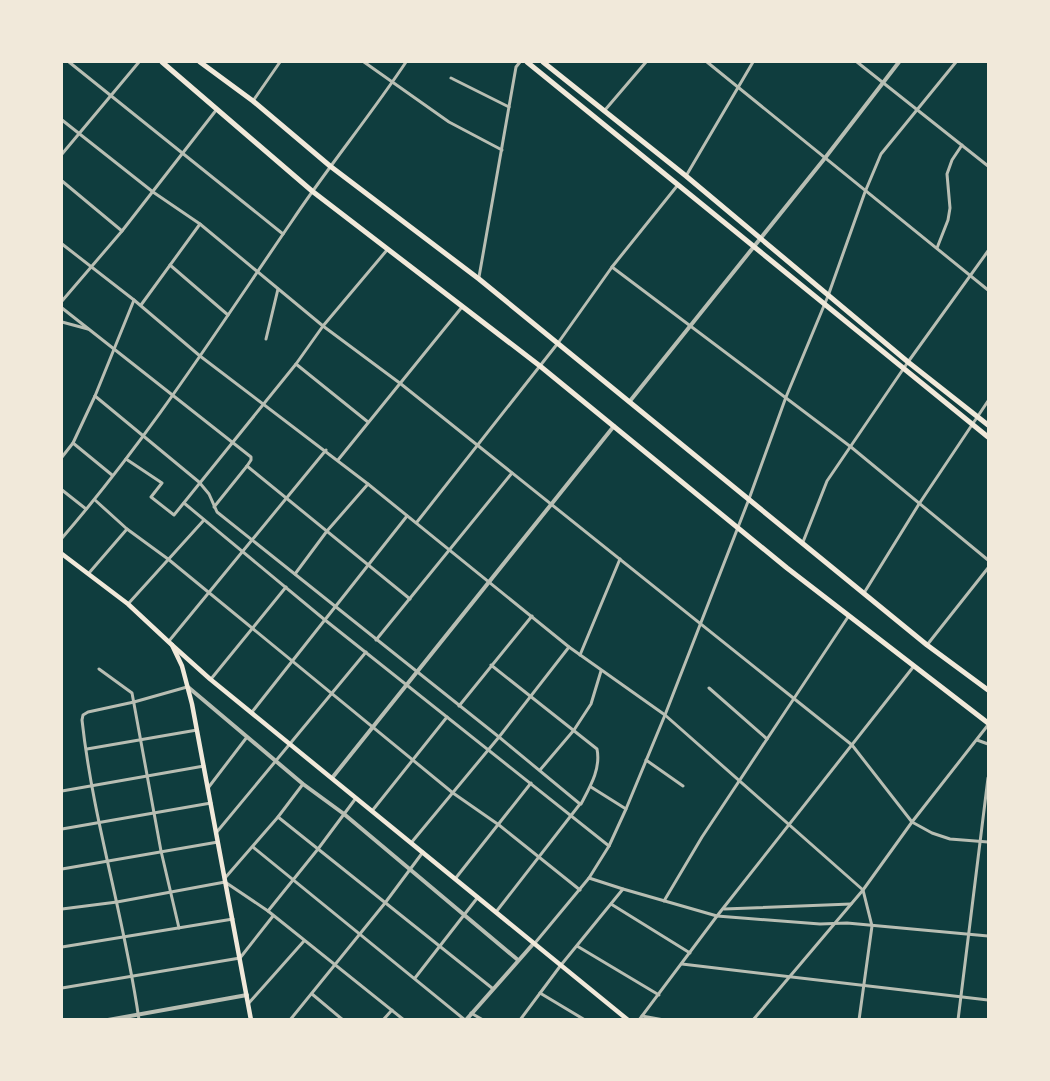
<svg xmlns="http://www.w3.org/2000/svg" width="1050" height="1081" font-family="Cabin,sans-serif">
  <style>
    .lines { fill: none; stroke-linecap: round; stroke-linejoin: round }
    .minor { stroke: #b8beb3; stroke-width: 3 }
    .tertiary { stroke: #b8beb3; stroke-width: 4 }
    .secondary { stroke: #f1e9da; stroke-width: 4.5 }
    .primary { stroke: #f1e9da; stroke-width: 5 }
    .trunk { stroke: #f1e9da; stroke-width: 5 }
  </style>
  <rect width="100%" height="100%" fill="#0f3d3e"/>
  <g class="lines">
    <g class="minor">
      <polyline points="69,62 283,234"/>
      <polyline points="364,62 449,122 502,150"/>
      <polyline points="707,62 988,290"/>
      <polyline points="857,62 988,166"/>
      <polyline points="451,78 509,107"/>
      <polyline points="253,101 280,62"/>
      <polyline points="605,110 646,62"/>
      <polyline points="62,120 153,192 200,224 323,326 401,384 852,745 912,822 932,833 950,839 988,842"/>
      <polyline points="62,154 139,62"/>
      <polyline points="686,176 753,62"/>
      <polyline points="62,181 122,231"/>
      <polyline points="62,244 134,300 200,356 368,484 569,647 665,715 863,890 872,926 859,1020"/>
      <polyline points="937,248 948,220 950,208 947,174 952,160 962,145"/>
      <polyline points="170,265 228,315"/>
      <polyline points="612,267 851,447 988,560"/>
      <polyline points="479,277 516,67 520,62"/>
      <polyline points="62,301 122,231 217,109"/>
      <polyline points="141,305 200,224"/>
      <polyline points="62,308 251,457 251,460 247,466 214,507"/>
      <polyline points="62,322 88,329"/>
      <polyline points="266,339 278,289"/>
      <polyline points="296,364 368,422"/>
      <polyline points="95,396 199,482 209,494 217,512 499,737 580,804 496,912"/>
      <polyline points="73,443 112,475"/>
      <polyline points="62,457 73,443 95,396 134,300"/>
      <polyline points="126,459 162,483 151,497 174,515 296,364 323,326 387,250"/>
      <polyline points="338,460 462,307"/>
      <polyline points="247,466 410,599"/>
      <polyline points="62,490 86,509"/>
      <polyline points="95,500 127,529 168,559 453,793 499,825 580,890"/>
      <polyline points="184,503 325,620 609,846"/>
      <polyline points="417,522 558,343 612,267 677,186"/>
      <path d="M 62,538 C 147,440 218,329 292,221 C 328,167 370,116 406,62"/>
      <polyline points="803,542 827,481 908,362 988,251"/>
      <polyline points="89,573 127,529"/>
      <polyline points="295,574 327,531 368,484"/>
      <polyline points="864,593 919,504 988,401"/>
      <polyline points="128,604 204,520"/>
      <polyline points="376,640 512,473"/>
      <polyline points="169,641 326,450"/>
      <polyline points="927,645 988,568"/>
      <polyline points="580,655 620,559"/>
      <path d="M 491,665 L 597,749 C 601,769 590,787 581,804"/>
      <polyline points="99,669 132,693 161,851 179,928"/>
      <polyline points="211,679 286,587"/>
      <polyline points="709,688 767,739"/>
      <polyline points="459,706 532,616"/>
      <polyline points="252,712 407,516"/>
      <polyline points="977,740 988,744"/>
      <polyline points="87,749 197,730"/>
      <polyline points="646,760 683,786"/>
      <polyline points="540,770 574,730 591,704 601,671"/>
      <polyline points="591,787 626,809"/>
      <polyline points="208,788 247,737"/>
      <polyline points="62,791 204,766"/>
      <polyline points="372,811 447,717"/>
      <polyline points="278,817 492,988"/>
      <polyline points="62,829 211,803"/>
      <polyline points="216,833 366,652"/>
      <polyline points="411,843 499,737 569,647"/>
      <polyline points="253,847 465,1020"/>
      <polyline points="62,869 218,842"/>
      <polyline points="225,878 278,817 303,784"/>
      <polyline points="589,878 623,889 717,916 820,924 847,923 988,936"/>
      <polyline points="455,879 531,783"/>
      <polyline points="664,901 702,837 848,617"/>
      <polyline points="611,904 690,953"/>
      <polyline points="62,909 117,902 225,882 268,911 404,1020"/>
      <polyline points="724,909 851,904"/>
      <polyline points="268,911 318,849 356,798"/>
      <polyline points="535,943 589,878 609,846 626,809 665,715 749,499 786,397 828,296 865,192 881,154 956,62"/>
      <polyline points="577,946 659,995"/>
      <polyline points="62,947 233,919"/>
      <polyline points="682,964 988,1000"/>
      <polyline points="415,978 478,897"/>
      <polyline points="62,988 240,958 273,916"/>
      <polyline points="540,993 585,1020"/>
      <polyline points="312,994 343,1020"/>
      <polyline points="248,1004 304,941"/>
      <polyline points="471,1013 483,1020"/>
      <polyline points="642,1016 664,1020"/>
      <path d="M 139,1020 C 125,919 93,821 82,720 L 83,715 L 88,712 L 134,702 L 187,687"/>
      <polyline points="290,1020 385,903 423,852"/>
      <polyline points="383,1020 392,1010"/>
      <polyline points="520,1020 561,965 623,889"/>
      <polyline points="639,1020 717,916 914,666"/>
      <polyline points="753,1020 863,890 912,822 988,725"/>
      <polyline points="958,1020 988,778"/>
    </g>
    <g class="tertiary">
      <polyline points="630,401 825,158 899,62"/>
      <polyline points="188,687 303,784 344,814 518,960"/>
      <polyline points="332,778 614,426"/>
      <polyline points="108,1020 247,995"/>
      <polyline points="466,1020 534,943"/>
    </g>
    <g class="secondary">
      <polyline points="62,554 128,604 172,645 182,666 192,704 251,1020"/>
      <polyline points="172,645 210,679 628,1020"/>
    </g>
    <g class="primary">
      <polyline points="162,62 312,191 540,366 787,568 988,723"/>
      <polyline points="200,62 253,101 330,166 479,279 927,645 988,690"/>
    </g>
    <g class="trunk">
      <polyline points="527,62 988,437"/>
      <polyline points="543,62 686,176 908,362 988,425"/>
    </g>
  </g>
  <rect width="1050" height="1081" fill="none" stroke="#f1e9da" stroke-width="126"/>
</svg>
